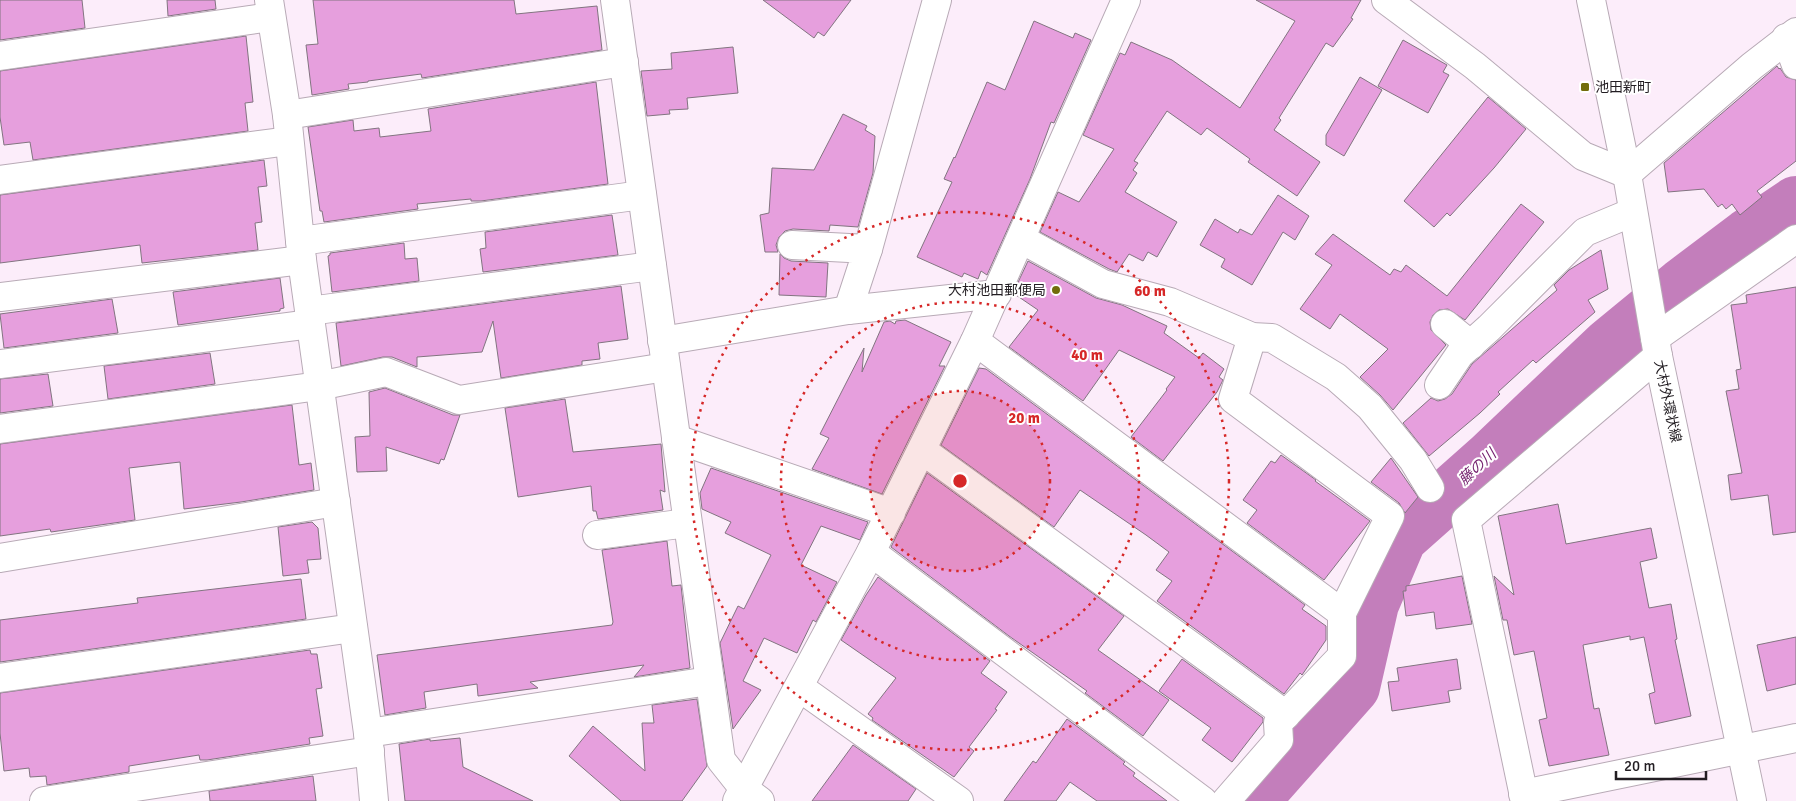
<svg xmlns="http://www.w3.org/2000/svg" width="1796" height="801" font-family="Signika,'Noto Sans JP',sans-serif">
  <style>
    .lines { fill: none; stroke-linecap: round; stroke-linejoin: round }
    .river { stroke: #c37ebb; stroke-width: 54 }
    .building { fill: #e69fdd; stroke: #827480 }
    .minor-casing { stroke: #b8aab6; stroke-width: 30 }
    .major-casing { stroke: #b8aab6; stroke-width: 30 }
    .minor { stroke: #fff; stroke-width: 28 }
    .major { stroke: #fff; stroke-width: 28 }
    .ring { fill: none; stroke: #d62828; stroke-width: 2.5; stroke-dasharray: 2.5 5 }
    .poi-dot { fill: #726d0b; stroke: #fff; stroke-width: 2 }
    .labels { text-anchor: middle; stroke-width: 4; stroke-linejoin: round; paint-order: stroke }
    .poi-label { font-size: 14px; fill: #221d22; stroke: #fff; text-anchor: start }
    .street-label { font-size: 14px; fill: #221d22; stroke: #fff }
    .water-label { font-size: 15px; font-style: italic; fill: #762470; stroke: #fff }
    .centre { fill: #d62828; stroke: #fff; stroke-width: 2.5 }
    .ring-label { font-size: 15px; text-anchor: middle; font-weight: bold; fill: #d62828; stroke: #fff; stroke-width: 4; stroke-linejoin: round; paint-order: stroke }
  </style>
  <rect width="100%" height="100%" fill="#fcedfa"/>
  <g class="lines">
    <polyline class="river" points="1252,801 1353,687 1372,604 1400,538 1489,459 1609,345 1682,285 1747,236 1796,203"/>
  </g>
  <g class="building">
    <polygon points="0,0 82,0 85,28 0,40"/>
    <polygon points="167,0 215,0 216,9 168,16"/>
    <polygon points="313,0 514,0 516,14 597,6 602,50 422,78 421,74 368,81 368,82 348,84 349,89 312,95 306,45 318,44"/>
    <polygon points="763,0 851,0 824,36 818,32 814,38"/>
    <polygon points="1256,0 1361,0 1351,18 1353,19 1333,47 1326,43 1279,118 1281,120 1274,130 1320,162 1297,196 1248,162 1250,159 1207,128 1201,135 1167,111 1134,161 1138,163 1133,170 1137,173 1125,192 1177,222 1157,257 1148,252 1143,261 1129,254 1117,272 1109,269 1040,232 1058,192 1079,202 1114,149 1083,135 1120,53 1125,55 1131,42 1172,60 1240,108 1295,21"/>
    <polygon points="1034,21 1073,38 1075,33 1091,40 1054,123 1051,122 1030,179 987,275 981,271 978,279 964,273 962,277 917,257 952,182 944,179 954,157 955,158 987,82 1005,90"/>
    <polygon points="246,36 253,102 245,103 248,131 33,160 30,142 4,145 0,117 0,71"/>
    <polygon points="1403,40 1447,65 1443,72 1449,75 1428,113 1378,86"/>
    <polygon points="733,47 738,93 687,98 688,109 669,110 670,114 647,116 641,71 672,69 671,53"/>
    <polygon points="1777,66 1779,69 1780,68 1786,77 1796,80 1796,161 1757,191 1762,197 1740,215 1732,204 1726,209 1722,204 1718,207 1704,189 1668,192 1664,163"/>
    <polygon points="1360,77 1382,90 1344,156 1326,145 1326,135"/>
    <polygon points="596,82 608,184 481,201 471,201 471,199 417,204 418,209 324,222 322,211 320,211 308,127 353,120 354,131 379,128 380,137 431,131 428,109"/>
    <polygon points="1488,97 1526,129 1494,168 1450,216 1447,213 1434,227 1404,201"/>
    <polygon points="843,114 867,126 865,130 875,136 873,173 858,227 830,225 829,231 793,229 785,231 779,237 776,245 778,252 765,252 760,215 769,213 772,168 814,170"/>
    <polygon points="264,160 267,186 258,187 262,222 255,223 258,250 142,263 140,245 0,263 0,195"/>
    <polygon points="1278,195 1309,216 1295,240 1283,232 1252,285 1221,267 1225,259 1200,245 1215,219 1238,233 1240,229 1252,235"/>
    <polygon points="1521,204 1544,222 1465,320 1448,309 1439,310 1433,315 1430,322 1431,330 1446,345 1393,410 1380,395 1360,377 1388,349 1340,314 1330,329 1300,309 1332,265 1315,254 1333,234 1390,275 1394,269 1401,272 1406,265 1447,296"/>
    <polygon points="612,215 618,255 483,272 480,249 486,248 485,232"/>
    <polygon points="404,243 405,259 417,258 419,281 332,292 328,256 330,255 330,253"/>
    <polygon points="1601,250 1608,289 1588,300 1595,312 1536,363 1533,360 1498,392 1500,394 1480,413 1429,456 1403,423 1431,398 1438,401 1445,399 1452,394 1472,364 1557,290 1554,285 1569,270"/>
    <polygon points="780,254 784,258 791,261 828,263 826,297 779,295"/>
    <polygon points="1028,261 1096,298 1122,305 1167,326 1164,333 1199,358 1203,353 1224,369 1219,377 1223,380 1217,392 1163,461 1131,437 1167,390 1166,389 1175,377 1119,350 1083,401 1009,347 1038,310 1013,293"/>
    <polygon points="280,278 284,308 280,309 280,311 178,325 173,292"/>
    <polygon points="621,286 628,339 598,343 600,359 582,361 582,365 501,378 493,321 482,352 417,357 417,367 392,357 383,357 341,366 336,323"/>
    <polygon points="1796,287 1796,532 1773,535 1768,495 1731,500 1728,475 1742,473 1726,391 1739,389 1736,370 1741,369 1731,305 1747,303 1746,295"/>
    <polygon points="112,299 118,333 4,348 0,314"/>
    <polygon points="905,320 951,342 939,366 945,366 882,494 812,469 829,438 820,434 864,348 862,372 884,322 890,321 895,324 896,321"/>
    <polygon points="210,353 215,384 108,399 104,366"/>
    <polygon points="979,368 986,369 1305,605 1302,609 1326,626 1326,640 1302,675 1300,673 1284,694 1157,601 1172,581 1156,570 1169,552 1146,535 1080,490 1054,527 941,445"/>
    <polygon points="48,374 53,406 0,413 0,379"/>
    <polygon points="385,388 453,415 460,415 444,460 441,459 439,464 386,447 387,471 357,472 355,437 370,436 369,392"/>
    <polygon points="565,399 573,452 661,444 665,492 660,490 663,510 598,519 596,511 593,511 591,486 518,497 505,408"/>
    <polygon points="292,405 299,465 311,463 314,490 241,502 184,509 180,462 129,468 135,520 51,532 50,529 0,536 0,444"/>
    <polygon points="1281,455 1316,480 1315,481 1370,521 1324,580 1247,523 1257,510 1243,500 1271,461 1275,463"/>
    <polygon points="1391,458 1418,497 1405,513 1399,503 1371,482"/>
    <polygon points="711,468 868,522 860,540 821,526 801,565 837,582 816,622 813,620 797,653 764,638 743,681 761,690 733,729 720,643 738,606 744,609 771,555 725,533 731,522 702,509 700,493"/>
    <polygon points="927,473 1124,616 1098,650 1169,700 1143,736 1085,693 1087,691 1009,636 891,547"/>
    <polygon points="1558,504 1566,544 1651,528 1657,558 1640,562 1649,608 1671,604 1677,639 1675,640 1691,716 1655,724 1649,694 1655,692 1644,637 1630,640 1630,636 1583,645 1594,709 1599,708 1609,755 1549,766 1539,720 1547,718 1534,651 1514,655 1507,620 1503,620 1494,576 1514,595 1498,516"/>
    <polygon points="312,522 318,528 321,559 307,560 309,573 283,576 278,527"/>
    <polygon points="667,541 672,586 681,585 690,668 634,677 644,665 530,682 538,688 478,696 477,684 424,692 426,708 385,715 377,655 612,625 613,622 602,550"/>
    <polygon points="1462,576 1472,624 1436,629 1434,612 1406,616 1403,591 1406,591 1406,586"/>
    <polygon points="878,577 990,661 981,673 1007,692 995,709 997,710 969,747 974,751 954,777 872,720 873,718 868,714 896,678 841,640 866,595"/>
    <polygon points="301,579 306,619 0,662 0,620 138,603 137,598"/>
    <polygon points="1796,637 1796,684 1767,691 1757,645"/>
    <polygon points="310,650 311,654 317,654 322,688 316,689 323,736 309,738 310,744 207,760 200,760 199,755 129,766 129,772 47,785 46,776 30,777 29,768 4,771 0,733 0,693"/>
    <polygon points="1182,659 1263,718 1263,722 1232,762 1202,740 1211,728 1159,691"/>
    <polygon points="1457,659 1461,689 1448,691 1450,702 1392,711 1388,682 1399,681 1397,668"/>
    <polygon points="697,699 707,766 682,801 621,801 569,756 593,726 645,771 642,723 654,723 652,705"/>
    <polygon points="1067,719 1125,762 1123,764 1135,773 1133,776 1167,801 1097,801 1070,782 1056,801 1004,801 1033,761 1036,763"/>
    <polygon points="460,738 463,767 533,801 405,801 399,744 430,739 430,741"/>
    <polygon points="853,745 916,789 908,801 812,801"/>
    <polygon points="313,776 316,801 210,801 209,791"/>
  </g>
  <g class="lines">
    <defs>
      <g id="minor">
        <polyline points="269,0 287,115 302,260 368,733 374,801"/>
        <polyline points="615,0 721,760 744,789 760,801"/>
        <polyline points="1386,0 1475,66 1583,156 1627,174 1752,66 1796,32"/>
        <polyline points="1786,38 1796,65"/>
        <polyline points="0,56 271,17"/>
        <polyline points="287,115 624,62"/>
        <polyline points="0,180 289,141"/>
        <polyline points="1021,239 1103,284 1170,302 1252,337 1272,338 1336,377 1370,407 1413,460 1430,488"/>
        <polyline points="300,241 642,195"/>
        <polyline points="792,245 868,249 848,310"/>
        <polyline points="868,249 937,0"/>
        <polyline points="0,297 302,260"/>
        <polyline points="309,311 652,266"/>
        <polyline points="1445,324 1471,345"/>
        <polyline points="1655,338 1796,239"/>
        <polyline points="662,341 848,310 997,294"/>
        <polyline points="975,341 1342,613"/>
        <polyline points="0,364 311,324"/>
        <polyline points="1439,385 1460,354 1489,328 1585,232 1633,212"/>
        <polyline points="0,429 319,386 386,372 459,400 666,367"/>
        <polyline points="676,439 891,513"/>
        <polyline points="922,450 1286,715"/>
        <polyline points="597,535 687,523"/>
        <polyline points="871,552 1203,801"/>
        <polyline points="0,558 336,502"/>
        <polyline points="0,678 353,628"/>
        <polyline points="799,687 959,801"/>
        <polyline points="368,733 709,681"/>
        <polyline points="1523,794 1796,738"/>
        <polyline points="44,801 370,751"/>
        <polyline points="737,801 871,552 975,341 1126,0"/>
        <polyline points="1226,801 1279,740 1278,723 1342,656 1342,613 1390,516 1233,399 1252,337"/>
        <polyline points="1525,801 1466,520 1658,356"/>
      </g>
      <polyline id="major" points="1591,0 1627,174 1658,356 1752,801"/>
    </defs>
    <use href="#minor" class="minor-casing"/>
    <use href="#major" class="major-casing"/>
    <use href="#minor" class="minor"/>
    <use href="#major" class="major"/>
  </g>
  <circle cx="960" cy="481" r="90" fill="#d62828" fill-opacity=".12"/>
  <g class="ring">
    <circle cx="960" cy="481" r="90"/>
    <circle cx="960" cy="481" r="179"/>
    <circle cx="960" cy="481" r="269"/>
  </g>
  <g class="poi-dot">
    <rect x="1580" y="82" width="10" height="10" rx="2.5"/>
    <circle cx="1056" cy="290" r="5"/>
  </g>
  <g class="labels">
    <g class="poi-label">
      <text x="1595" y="92">池田新町</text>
      <text x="1046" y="295" text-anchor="end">大村池田郵便局</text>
    </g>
    <g class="street-label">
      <text transform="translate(1668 401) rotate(78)" y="5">大村外環状線</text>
    </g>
    <g class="water-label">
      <text transform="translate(1477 467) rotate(-43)" y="5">藤の川</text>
    </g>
  </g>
  <circle cx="960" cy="481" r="8" class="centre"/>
  <g class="ring-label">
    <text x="1150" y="296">60 m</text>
    <text x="1087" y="360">40 m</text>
    <text x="1024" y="423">20 m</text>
  </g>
  <path d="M1616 771v8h90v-8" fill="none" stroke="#221d22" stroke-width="2.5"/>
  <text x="1624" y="771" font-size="15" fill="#221d22" stroke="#ffffff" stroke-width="4" paint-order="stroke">20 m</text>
</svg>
